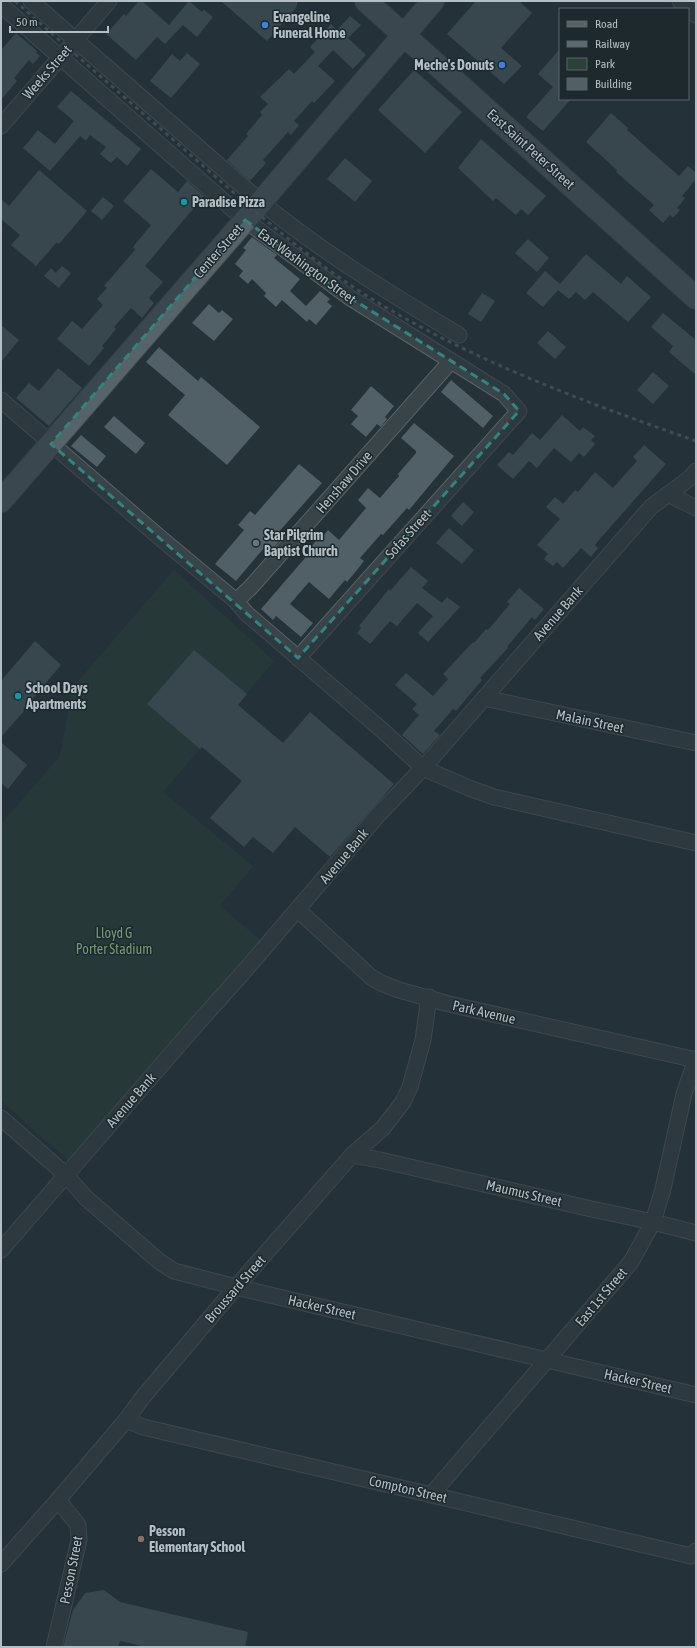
<svg xmlns="http://www.w3.org/2000/svg" width="697" height="1648" font-family="'Asap Condensed',sans-serif">
  <style>
    .green { fill: #2c403a }
    .building { fill: #506066 }
    .lines { fill: none; stroke-linecap: round; stroke-linejoin: round }
    .minor-casing { stroke: #566266; stroke-width: 17 }
    .primary-casing { stroke: #414d51; stroke-width: 24 }
    .minor { stroke: #384448; stroke-width: 15 }
    .primary { stroke: #566368; stroke-width: 22 }
    .rail { stroke: #5c6b71; stroke-width: 3; stroke-dasharray: 4 4; stroke-linecap: butt }
    .marked { fill: none; stroke: #30857f; stroke-width: 3; stroke-dasharray: 8 5; stroke-linejoin: round }
    .shop-dot { fill: #3f7fe0; stroke: #1d292d; stroke-width: 1.5 }
    .culture-dot { fill: #0f9aa8; stroke: #1d292d; stroke-width: 1.5 }
    .worship-dot { fill: #6b7280; stroke: #1d292d; stroke-width: 1.5 }
    .education-dot { fill: #8d6e63; stroke: #1d292d; stroke-width: 1.5 }
    .labels { text-anchor: middle; stroke-width: 3; stroke-linejoin: round; paint-order: stroke }
    .poi-label { font-size: 14px; font-weight: bold; fill: #b3bfc4; stroke: #1d292d; text-anchor: start }
    .street-label { font-size: 14px; fill: #b3bfc4; stroke: #1d292d }
    .park-label { font-size: 14px; fill: #769874; stroke: #1d292d }
  </style>
  <rect width="100%" height="100%" fill="#253238"/>
  <polygon class="green" points="174,570 274,661 163,792 253,866 220,906 264,943 69,1161 1,1101 1,824 60,756 72,688"/>
  <g class="building">
    <polygon points="139,1 142,1 169,25 189,1 202,12 204,10 213,17 197,37 183,25 165,44 157,37 136,60 106,34 124,14 126,16"/>
    <polygon points="221,1 298,1 296,8 267,41"/>
    <polygon points="476,1 519,1 532,13 501,48 522,66 504,84 447,34"/>
    <polygon points="350,16 361,25 348,38 366,55 353,69 333,50 318,66 335,81 314,103 312,101 294,121 299,125 291,135 288,132 263,160 266,163 250,181 227,160 248,136 246,134 262,115 260,112 268,104 260,97 289,69 294,74 315,52 310,47 331,24 337,30"/>
    <polygon points="16,33 37,51 36,53 40,56 33,64 29,60 14,78 17,81 1,100 1,50"/>
    <polygon points="560,49 560,99 571,99 543,131 526,117 553,87 538,74"/>
    <polygon points="187,53 200,64 171,98 150,81 172,54 180,61"/>
    <polygon points="414,70 462,112 425,153 378,110"/>
    <polygon points="71,91 141,149 127,166 117,157 111,163 100,154 106,147 90,135 86,141 80,136 50,171 23,148 38,130 55,144 74,121 57,107"/>
    <polygon points="611,113 628,128 627,130 679,176 688,166 696,173 696,179 682,196 685,198 677,208 680,210 673,218 670,215 663,223 649,210 654,205 616,172 617,170 586,142"/>
    <polygon points="481,139 546,196 528,215 521,209 516,215 496,198 493,201 458,168"/>
    <polygon points="345,158 372,181 355,202 327,179"/>
    <polygon points="151,169 178,192 187,181 204,196 145,266 163,282 149,298 154,303 142,318 131,308 114,327 116,329 102,346 104,348 89,366 57,339 72,321 82,329 103,305 97,299 107,288 104,286 135,250 133,247 151,225 123,201"/>
    <polygon points="39,170 87,211 59,244 57,242 36,266 11,245 20,235 1,219 1,199 9,206"/>
    <polygon points="103,197 114,206 102,220 91,211"/>
    <polygon points="252,237 277,255 274,258 300,279 290,291 306,306 320,291 330,299 327,302 332,306 316,325 309,319 307,322 282,300 276,307 264,296 266,293 252,279 248,284 239,276 243,271 235,264 246,250 243,248"/>
    <polygon points="528,239 549,258 537,272 515,253"/>
    <polygon points="586,254 621,284 627,276 651,297 628,322 593,292 585,300 576,292 569,299 558,290 543,307 526,293 545,271 560,284"/>
    <polygon points="62,266 71,273 59,288 44,276 51,268 56,273"/>
    <polygon points="482,293 495,301 481,322 468,314"/>
    <polygon points="209,304 219,313 222,310 233,319 214,341 192,323"/>
    <polygon points="663,313 696,340 696,375 669,352 673,346 651,327"/>
    <polygon points="1,325 19,340 1,362"/>
    <polygon points="548,331 566,347 555,359 537,343"/>
    <polygon points="159,347 198,381 201,377 260,427 227,465 168,415 185,395 146,362"/>
    <polygon points="58,368 82,388 49,426 16,398 29,383 39,391"/>
    <polygon points="653,372 669,386 653,404 637,390"/>
    <polygon points="451,380 493,416 483,428 441,392"/>
    <polygon points="371,386 394,406 385,417 387,419 381,427 377,424 366,437 351,424 358,416 351,410"/>
    <polygon points="562,415 580,431 583,427 595,436 591,440 595,444 584,457 579,453 571,462 554,448 537,468 529,461 513,479 497,465 509,452 513,455 532,433 540,440"/>
    <polygon points="114,416 145,443 136,454 104,427"/>
    <polygon points="414,423 454,456 409,510 407,508 383,535 381,534 360,558 364,561 357,570 347,582 345,580 329,599 309,582 290,604 313,623 301,637 276,616 273,620 261,609 311,551 309,549 319,537 321,539 328,530 339,540 366,508 358,500 368,488 380,498 399,476 398,474 416,453 416,451 401,438"/>
    <polygon points="81,435 106,456 97,467 71,446"/>
    <polygon points="644,445 666,464 599,540 595,545 598,548 591,557 581,548 563,568 557,562 553,566 544,559 548,554 537,545 560,519 546,507 555,497 563,504 575,490 578,492 595,472 613,488 637,461 633,457"/>
    <polygon points="299,464 322,483 277,534 282,538 270,552 264,548 236,581 215,564 244,530 238,525 250,511 255,515"/>
    <polygon points="463,502 474,512 462,526 451,516"/>
    <polygon points="449,528 474,550 462,564 436,543"/>
    <polygon points="411,567 428,581 422,588 442,603 447,597 460,607 428,642 418,633 433,616 417,603 397,626 390,621 370,644 357,633 361,628 359,626 389,589 390,591"/>
    <polygon points="519,588 544,609 535,620 532,617 507,647 508,648 480,678 482,680 456,711 453,709 434,731 440,735 423,754 402,735 419,715 412,709 417,704 395,685 406,673 433,696 448,679 443,674 473,642 474,643 486,629 488,630 510,604 507,602"/>
    <polygon points="35,641 61,665 23,710 24,711 1,737 1,681"/>
    <polygon points="194,650 247,694 238,705 283,743 310,712 394,784 330,857 295,827 273,853 253,837 244,847 210,818 242,781 202,747 200,749 147,704"/>
    <polygon points="1,742 27,765 8,789 1,783"/>
    <polygon points="104,1590 120,1602 248,1632 245,1647 146,1647 120,1641 118,1647 63,1647 73,1610 85,1593"/>
  </g>
  <g class="lines">
    <defs>
      <g id="minor">
        <path d="M 31,1 L 261,202 C 323,253 391,294 459,335"/>
        <polyline points="680,1 696,15"/>
        <polyline points="1,5 245,220 349,297 504,394 519,411 298,658"/>
        <polyline points="1,126 109,1"/>
        <polyline points="1,400 158,536 236,601 246,613 382,730 423,768 469,788 494,797 696,843"/>
        <polyline points="668,494 696,508"/>
        <polyline points="236,601 250,588 451,361"/>
        <polyline points="484,698 696,743"/>
        <polyline points="298,910 371,977 381,983 399,990 449,1004 696,1060"/>
        <polyline points="1,1118 66,1175 86,1198 160,1262 174,1271 236,1287 696,1395"/>
        <polyline points="352,1155 380,1160 587,1208 653,1222 696,1233"/>
        <polyline points="1,1250 197,1024 241,975 379,814 423,768 651,507 690,478 696,471"/>
        <polyline points="126,1420 143,1427 691,1556 696,1551"/>
        <polyline points="431,1495 631,1262 653,1222 663,1189 684,1094 696,1059"/>
        <polyline points="1,1564 58,1500 126,1420 143,1397 236,1287 352,1155 383,1128 403,1102 410,1087 423,1040 429,997"/>
        <polyline points="54,1647 79,1540 78,1525 58,1500"/>
      </g>
      <g id="primary">
        <polyline points="366,1 696,298"/>
        <polyline points="1,501 254,210 433,1"/>
      </g>
    </defs>
    <use href="#minor" class="minor-casing"/>
    <use href="#primary" class="primary-casing"/>
    <use href="#minor" class="minor"/>
    <use href="#primary" class="primary"/>
    <path class="rail" d="M 15,1 C 77,56 139,110 201,164 C 256,212 310,261 372,299 C 473,361 585,402 696,441"/>
  </g>
  <path d="M0 0H697V1648H0ZM 245,220 L 349,297 L 504,394 L 519,411 L 298,658 L 51,444 Z" fill="#253238" fill-opacity=".55" fill-rule="evenodd"/>
  <path class="marked" d="M 245,220 L 349,297 L 504,394 L 519,411 L 298,658 L 51,444 Z"/>
  <g class="shop-dot">
    <circle cx="265" cy="25" r="4"/>
    <circle cx="502" cy="65" r="4"/>
  </g>
  <g class="culture-dot">
    <circle cx="184" cy="202" r="4"/>
    <circle cx="18" cy="696" r="4"/>
  </g>
  <circle class="worship-dot" cx="256" cy="543" r="4"/>
  <circle class="education-dot" cx="141" cy="1539" r="4"/>
  <g class="labels">
    <g class="poi-label">
      <text x="273" y="22">Evangeline<tspan x="273" dy="16">Funeral Home</tspan></text>
      <text x="494" y="70" text-anchor="end">Meche's Donuts</text>
      <text x="192" y="207">Paradise Pizza</text>
      <text x="264" y="540">Star Pilgrim<tspan x="264" dy="16">Baptist Church</tspan></text>
      <text x="26" y="693">School Days<tspan x="26" dy="16">Apartments</tspan></text>
      <text x="149" y="1536">Pesson<tspan x="149" dy="16">Elementary School</tspan></text>
    </g>
    <g class="street-label">
      <text transform="translate(47 72) rotate(-49)" y="5">Weeks Street</text>
      <text transform="translate(531 149) rotate(42)" y="5">East Saint Peter Street</text>
      <text transform="translate(218 251) rotate(-49)" y="5">Center Street</text>
      <text transform="translate(307 266) rotate(36)" y="5">East Washington Street</text>
      <text transform="translate(344 482) rotate(-49)" y="5">Henshaw Drive</text>
      <text transform="translate(408 534) rotate(-48)" y="5">Sofas Street</text>
      <text transform="translate(558 613) rotate(-49)" y="5">Avenue Bank</text>
      <text transform="translate(590 721) rotate(12)" y="5">Malain Street</text>
      <text transform="translate(344 856) rotate(-50)" y="5">Avenue Bank</text>
      <text transform="translate(484 1012) rotate(13)" y="5">Park Avenue</text>
      <text transform="translate(131 1100) rotate(-49)" y="5">Avenue Bank</text>
      <text transform="translate(524 1193) rotate(13)" y="5">Maumus Street</text>
      <text transform="translate(235 1289) rotate(-49)" y="5">Broussard Street</text>
      <text transform="translate(601 1297) rotate(-50)" y="5">East 1st Street</text>
      <text transform="translate(322 1307) rotate(13)" y="5">Hacker Street</text>
      <text transform="translate(638 1381) rotate(13)" y="5">Hacker Street</text>
      <text transform="translate(408 1489) rotate(13)" y="5">Compton Street</text>
      <text transform="translate(71 1570) rotate(-79)" y="5">Pesson Street</text>
    </g>
    <g class="park-label">
      <text x="114" y="938">Lloyd G<tspan x="114" dy="16">Porter Stadium</tspan></text>
    </g>
  </g>
  <rect width="697" height="1648" fill="none" stroke="#b3bfc4" stroke-width="4"/>
  <rect x="559" y="8" width="130" height="92" fill="#1d292d" stroke="#596569"/>
  <rect x="567" y="21" width="20" height="6" fill="#566368" stroke="#596569"/>
  <text x="595" y="28" font-size="12" fill="#b3bfc4">Road</text>
  <rect x="567" y="41" width="20" height="6" fill="#5c6b71" stroke="#596569"/>
  <text x="595" y="48" font-size="12" fill="#b3bfc4">Railway</text>
  <rect x="567" y="58" width="20" height="12" fill="#2c403a" stroke="#596569"/>
  <text x="595" y="68" font-size="12" fill="#b3bfc4">Park</text>
  <rect x="567" y="78" width="20" height="12" fill="#506066" stroke="#596569"/>
  <text x="595" y="88" font-size="12" fill="#b3bfc4">Building</text>
  <path d="M10 26v6h98v-6" fill="none" stroke="#b3bfc4" stroke-width="2"/>
  <text x="16" y="26" font-size="12" fill="#b3bfc4" stroke="#1d292d" stroke-width="3" paint-order="stroke">50 m</text>
</svg>
